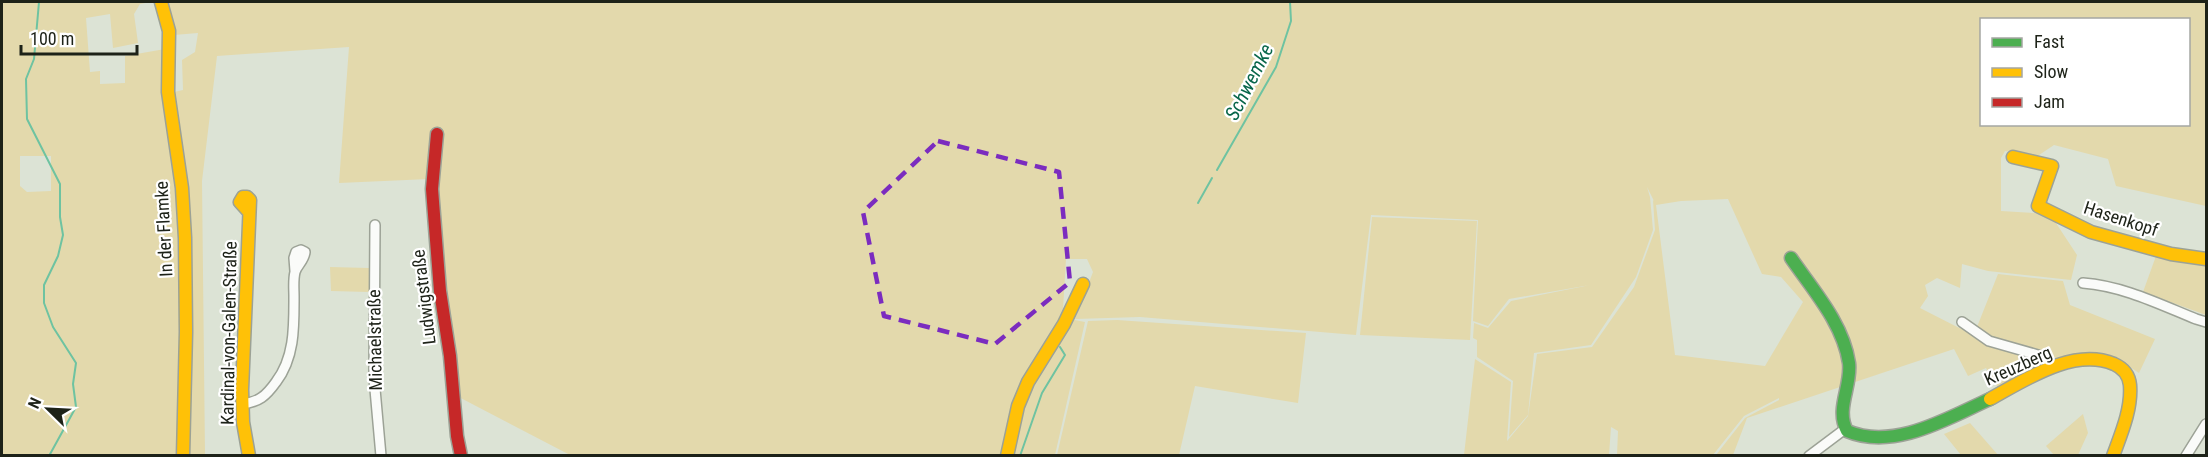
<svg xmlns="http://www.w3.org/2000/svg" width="2208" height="457" font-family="'Roboto Condensed',sans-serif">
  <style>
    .green { fill: #e3d9ac; fill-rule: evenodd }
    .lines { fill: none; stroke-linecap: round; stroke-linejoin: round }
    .stream { stroke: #6ec3a1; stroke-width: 2 }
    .street-casing { stroke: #9ca296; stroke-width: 12 }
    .fast-casing { stroke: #9ca296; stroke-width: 15 }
    .slow-casing { stroke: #9ca296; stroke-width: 15 }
    .jam-casing { stroke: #9ca296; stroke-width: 15 }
    .street { stroke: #fafbf9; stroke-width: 9 }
    .fast { stroke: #4caf50; stroke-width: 12 }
    .slow { stroke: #ffc107; stroke-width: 12 }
    .jam { stroke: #c62828; stroke-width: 12 }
    .marked { fill: none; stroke: #7b2cbf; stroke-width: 4.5; stroke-dasharray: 12 8; stroke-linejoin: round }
    .labels { text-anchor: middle; stroke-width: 4.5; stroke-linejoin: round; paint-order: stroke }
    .street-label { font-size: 18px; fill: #1d2218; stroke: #fff }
    .water-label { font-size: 20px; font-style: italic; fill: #08664a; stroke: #fff }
  </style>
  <rect width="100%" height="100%" fill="#dce3d5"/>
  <g class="green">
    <path d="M 2,2 L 151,2 L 140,4 L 134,14 L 138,43 L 113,48 L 110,14 L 86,18 L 90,72 L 100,71 L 100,84 L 125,83 L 125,56 L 165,49 L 179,213 L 182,333 L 179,455 L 2,455 ZM 20,156 L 51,156 L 51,191 L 27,192 L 20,186 Z"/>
    <path d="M 166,2 L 2206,2 L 2206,206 L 2116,186 L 2108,159 L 2054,145 L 2036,157 L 2005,151 L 2001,158 L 2001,211 L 2050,214 L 2077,255 L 2071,280 L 1988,271 L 1962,264 L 1960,288 L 1937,278 L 1925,285 L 1928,296 L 1920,308 L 1973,335 L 2040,358 L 2044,363 L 2043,368 L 1998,388 L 1986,368 L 1968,376 L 1954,349 L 1747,418 L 1733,455 L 1716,455 L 1745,418 L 1779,400 L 1779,398 L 1744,416 L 1713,455 L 1617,455 L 1618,431 L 1611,427 L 1609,455 L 1464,455 L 1475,359 L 1511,382 L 1507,441 L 1528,416 L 1537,354 L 1592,347 L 1634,287 L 1655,230 L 1653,200 L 1654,201 L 1647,187 L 1650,197 L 1653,230 L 1636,277 L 1591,345 L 1534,353 L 1528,415 L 1509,437 L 1513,381 L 1477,357 L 1477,340 L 1473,338 L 1474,323 L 1488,328 L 1511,301 L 1590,285 L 1509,299 L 1488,326 L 1473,321 L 1478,220 L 1371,215 L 1356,335 L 1140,317 L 1075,319 L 1093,272 L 1087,259 L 1066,259 L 1063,309 L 1059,317 L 1085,322 L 1055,455 L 570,455 L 453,394 L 429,179 L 339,183 L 349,47 L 217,56 L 202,181 L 205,455 L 185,455 L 186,380 L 174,92 L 183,90 L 182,60 L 195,52 L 198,33 L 174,35 ZM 1982,20 L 2188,20 L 2188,124 L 1982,124 ZM 1728,199 L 1762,274 L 1781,277 L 1803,302 L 1765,366 L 1675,355 L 1656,205 L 1681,201 Z"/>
    <polygon points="1372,217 1477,221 1470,340 1360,335"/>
    <polygon points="2156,256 2206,264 2206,315 2143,292"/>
    <polygon points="330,267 369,268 369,292 331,291"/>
    <polygon points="1998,274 2063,281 2070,305 2155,339 2139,373 2118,359 2106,355 2058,361 2045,351 1993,338 1977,327"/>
    <polygon points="1117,320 1306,333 1298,403 1195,386 1179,455 1057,455 1088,321"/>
    <polygon points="2083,414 2088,433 2078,455 2054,455 2046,446"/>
    <polygon points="1970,423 1998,455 1961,455 1944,434"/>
  </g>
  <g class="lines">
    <g class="stream">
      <polyline points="39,2 34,59 26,79 27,119 60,184 60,217 63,235 58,256 44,285 44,303 53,327 76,363 73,384 76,407 49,456"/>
      <polyline points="1217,170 1276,67 1291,21 1290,2"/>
      <polyline points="1198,203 1212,178"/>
      <polyline points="1020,456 1042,393 1065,355 1060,347"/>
    </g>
    <defs>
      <g id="street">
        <polyline points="375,225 374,378 381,456"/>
        <path d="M 2083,283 C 2123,286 2159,304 2196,319 L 2206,322"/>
        <polyline points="1962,322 1989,341 2038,355 2055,367"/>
        <path d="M 242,404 C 259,402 266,396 276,382 C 295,357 294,326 294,296 C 294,289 293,280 295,272 C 297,265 304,261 305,252 L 301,250 L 296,252 L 294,258 L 295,271"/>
        <polyline points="1809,456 1845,429"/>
        <polyline points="2186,456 2206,424"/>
      </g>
      <path id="fast" d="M 1791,258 C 1813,290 1843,323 1849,363 C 1852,386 1835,409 1847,431 C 1894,451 1948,418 1990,399"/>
      <g id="slow">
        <polyline points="161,2 169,31 168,92 182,188 185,238 186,332 183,456"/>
        <polyline points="2013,157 2052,166 2038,206 2091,232 2171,254 2206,259"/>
        <polyline points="249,212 240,202 243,197 247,197 250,200 242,390 243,422 249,456"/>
        <path d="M 1990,399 C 2025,380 2073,347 2114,364 C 2123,368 2129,375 2130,385 C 2132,409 2121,434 2113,456"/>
        <polyline points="1007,456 1018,406 1028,382 1064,324 1083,284"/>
      </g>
      <polyline id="jam" points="437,134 432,189 440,291 450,356 457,436 461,456"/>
    </defs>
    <use href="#street" class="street-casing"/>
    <use href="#fast" class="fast-casing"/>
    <use href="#slow" class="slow-casing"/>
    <use href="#jam" class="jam-casing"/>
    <use href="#street" class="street"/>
    <use href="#fast" class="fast"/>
    <use href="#slow" class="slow"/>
    <use href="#jam" class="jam"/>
  </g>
  <path class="marked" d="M 938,141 L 1059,172 L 1070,282 L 995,344 L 884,316 L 863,212 Z"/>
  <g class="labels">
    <g class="street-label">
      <text transform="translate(2121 219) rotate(18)" y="6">Hasenkopf</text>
      <text transform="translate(164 229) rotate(-93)" y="6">In der Flamke</text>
      <text transform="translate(424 297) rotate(-97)" y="6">Ludwigstraße</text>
      <text transform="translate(229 333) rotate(-89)" y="6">Kardinal-von-Galen-Straße</text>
      <text transform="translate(375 340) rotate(-91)" y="6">Michaelstraße</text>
      <text transform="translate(2018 366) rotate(-24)" y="6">Kreuzberg</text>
    </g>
    <g class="water-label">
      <text transform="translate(1249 82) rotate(-63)" y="7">Schwemke</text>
    </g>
  </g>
  <rect width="2208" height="457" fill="none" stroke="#1d2218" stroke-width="6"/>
  <rect x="1980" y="18" width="210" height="108" fill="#ffffff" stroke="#a5a7a3" stroke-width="1.5"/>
  <rect x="1992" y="38" width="30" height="9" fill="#4caf50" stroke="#a5a7a3" stroke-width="1.5"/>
  <text x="2034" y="48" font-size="18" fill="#1d2218">Fast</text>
  <rect x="1992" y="68" width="30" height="9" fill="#ffc107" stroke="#a5a7a3" stroke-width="1.5"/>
  <text x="2034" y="78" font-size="18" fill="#1d2218">Slow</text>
  <rect x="1992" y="98" width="30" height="9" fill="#c62828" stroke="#a5a7a3" stroke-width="1.5"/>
  <text x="2034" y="108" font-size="18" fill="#1d2218">Jam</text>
  <g transform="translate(48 409) rotate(294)" stroke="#ffffff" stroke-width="4.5" paint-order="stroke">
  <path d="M0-4.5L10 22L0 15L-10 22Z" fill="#1d2218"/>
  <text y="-9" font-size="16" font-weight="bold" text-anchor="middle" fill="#1d2218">N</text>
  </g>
  <path d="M21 45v9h116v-9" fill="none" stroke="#1d2218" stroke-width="3"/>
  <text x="30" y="45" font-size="18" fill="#1d2218" stroke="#ffffff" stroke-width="4.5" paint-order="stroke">100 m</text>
</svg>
